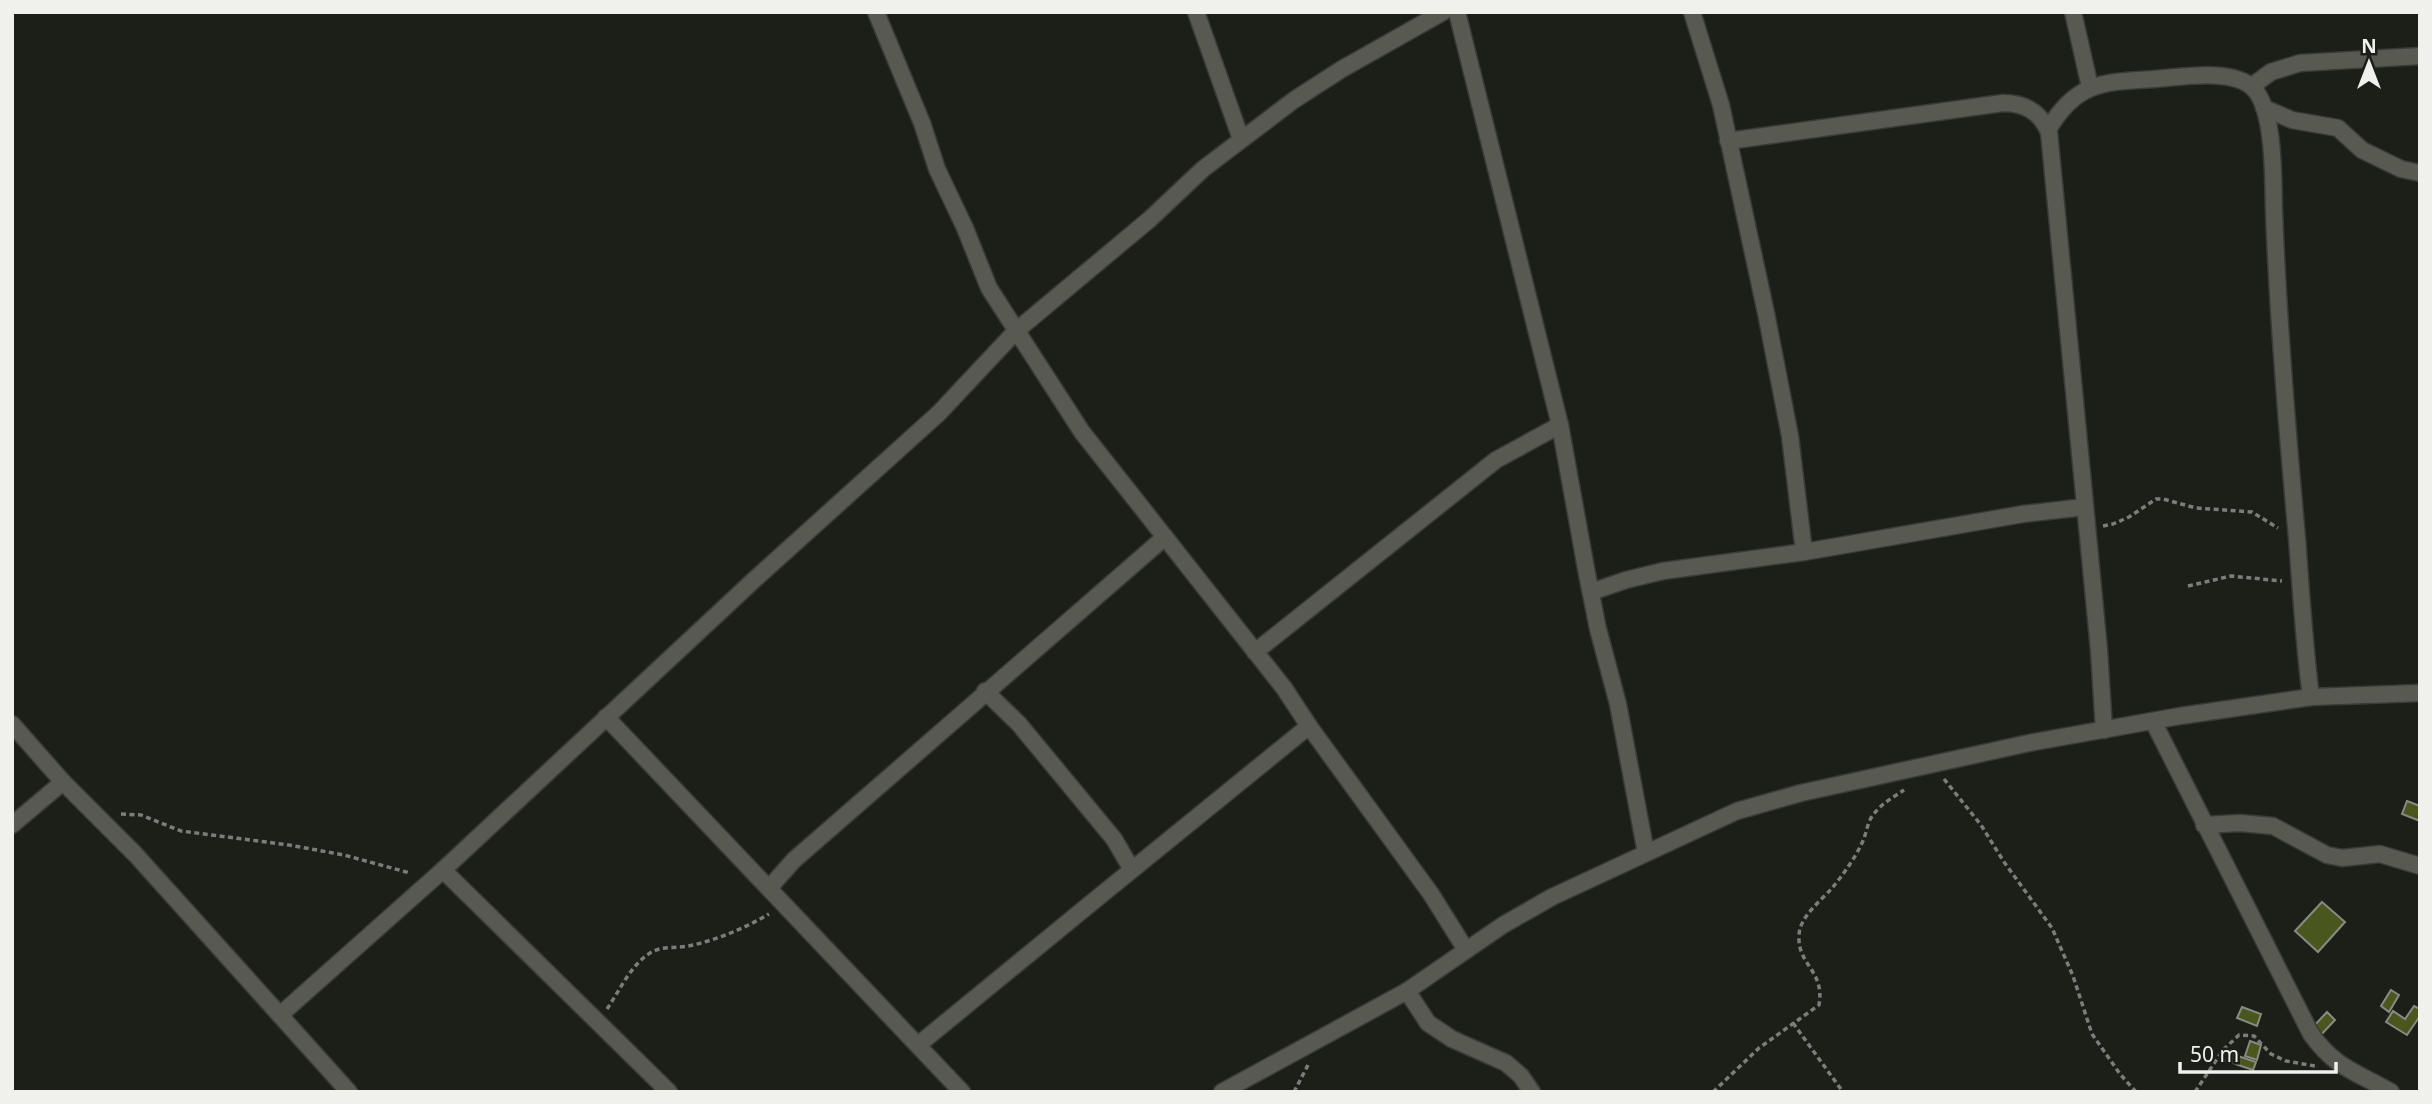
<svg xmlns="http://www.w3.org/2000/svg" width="2432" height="1104" font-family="'Noto Sans',sans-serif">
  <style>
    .building { fill: #49571f; stroke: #878a82; stroke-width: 2 }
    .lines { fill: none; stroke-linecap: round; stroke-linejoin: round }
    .minor-casing { stroke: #3a3b37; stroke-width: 19 }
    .path { stroke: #7b7d78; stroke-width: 3.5; stroke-dasharray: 5 3.5; stroke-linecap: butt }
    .minor { stroke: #585a52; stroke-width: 16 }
  </style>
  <rect width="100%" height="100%" fill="#1c1f18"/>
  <g class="building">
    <polygon points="2407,801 2420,806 2420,821 2402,814"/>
    <polygon points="2322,902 2345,922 2318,952 2295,931"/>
    <polygon points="2391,990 2399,995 2389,1012 2381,1006"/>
    <polygon points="2414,1006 2420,1009 2420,1016 2407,1035 2386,1022 2393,1011 2405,1019"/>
    <polygon points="2242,1007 2261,1014 2257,1026 2237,1018"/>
    <polygon points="2327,1012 2335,1020 2319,1037 2311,1029"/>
    <polygon points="2250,1041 2261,1045 2257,1060 2245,1056"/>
    <polygon points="2229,1053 2256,1062 2253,1070 2226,1061"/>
  </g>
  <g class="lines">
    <defs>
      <g id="minor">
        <polyline points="876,12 922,123 937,169 965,228 989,288 1082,432 1284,688 1309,726 1431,894 1466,950"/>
        <polyline points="1196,12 1241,139"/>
        <polyline points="1457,12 1560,425 1587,574 1598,629 1618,704 1646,853"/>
        <polyline points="1692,12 1721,105 1766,313 1790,436 1804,552"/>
        <polyline points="2073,12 2090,87"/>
        <polyline points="2252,86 2271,72 2300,63 2420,56"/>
        <polyline points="2264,108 2292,120 2338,128 2362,150 2401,169 2420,173"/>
        <path d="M 2048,130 C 2076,81 2105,82 2155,79 C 2181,77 2233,68 2253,88 C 2275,109 2273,181 2274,211 C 2278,320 2287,429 2297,538 C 2301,591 2304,644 2311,697"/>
        <path d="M 1728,141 L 2003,103 C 2025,103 2040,112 2049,132 L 2099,650 L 2104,730"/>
        <polyline points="1591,592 1626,580 1663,571 1804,552 2023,514 2085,507"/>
        <polyline points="1255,652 1496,460 1560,425"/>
        <polyline points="985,691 1019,724 1114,839 1131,868"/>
        <polyline points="606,717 962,1092"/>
        <path d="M 2153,721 L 2311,1034 C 2336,1069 2357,1072 2391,1092"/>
        <polyline points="12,724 63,782 135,854 349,1092"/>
        <polyline points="12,825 63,782"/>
        <polyline points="2204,825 2240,823 2273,826 2327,855 2342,858 2380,854 2420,866"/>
        <polyline points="443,870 669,1092"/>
        <polyline points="770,887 794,860 1165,537"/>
        <polyline points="1407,991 1428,1023 1452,1039 1506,1063 1521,1076 1532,1092"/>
        <polyline points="280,1015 443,870 754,580 939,413 1016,331 1150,219 1203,169 1294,100 1342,69 1443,12"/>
        <path d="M 918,1045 C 1048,938 1178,832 1309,726"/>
        <polyline points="1222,1092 1407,991 1503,925 1552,897 1737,811 1801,793 2029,743 2180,716 2311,697 2420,693"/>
      </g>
    </defs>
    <use href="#minor" class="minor-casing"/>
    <g class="path">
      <polyline points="2103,526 2113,524 2129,517 2156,499 2163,499 2196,508 2252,512 2278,528"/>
      <polyline points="2188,586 2231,576 2282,581"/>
      <polyline points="1944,779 1981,825 2004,862 2052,928 2073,976 2092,1034 2120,1074 2136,1092"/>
      <polyline points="121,814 141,815 181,831 289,845 344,855 410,873"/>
      <path d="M 607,1009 C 620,990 630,966 650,953 C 662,945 679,949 693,945 C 719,939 745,928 769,914"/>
      <polyline points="1793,1023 1843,1092"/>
      <polyline points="1294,1092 1308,1065"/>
      <path d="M 1713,1092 L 1759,1048 L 1819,1005 C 1825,970 1797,965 1799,935 C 1800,916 1821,901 1832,888 C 1843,875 1855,858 1862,843 C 1866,835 1867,825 1871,818 C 1879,805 1892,798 1904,790"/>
      <polyline points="2195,1092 2223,1050 2239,1035 2254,1036 2271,1054 2286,1061 2315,1066"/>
    </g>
    <use href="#minor" class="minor"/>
  </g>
  <rect width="2432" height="1104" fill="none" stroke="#f0f1ed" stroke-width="28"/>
  <g transform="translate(2369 63)" stroke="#1c1f18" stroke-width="5" paint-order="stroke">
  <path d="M0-5L12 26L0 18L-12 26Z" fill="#f0f1ed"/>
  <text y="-10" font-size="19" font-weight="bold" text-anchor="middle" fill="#f0f1ed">N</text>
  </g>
  <path d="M2180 1062v10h156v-10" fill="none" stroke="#f0f1ed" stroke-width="3.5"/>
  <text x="2190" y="1062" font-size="21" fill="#f0f1ed" stroke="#1c1f18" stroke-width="5" paint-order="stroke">50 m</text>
</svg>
